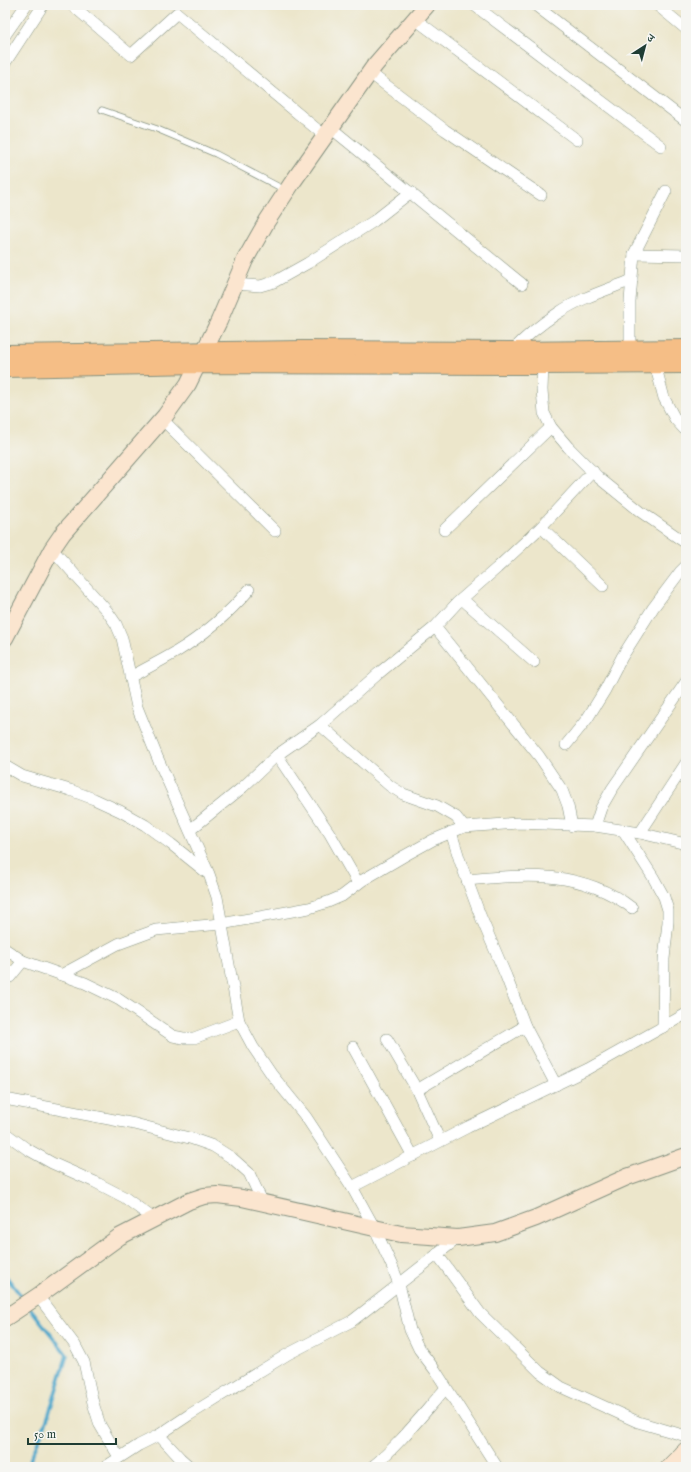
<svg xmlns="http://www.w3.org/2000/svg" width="691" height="1472" font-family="'IM FELL English','Noto Serif Devanagari',serif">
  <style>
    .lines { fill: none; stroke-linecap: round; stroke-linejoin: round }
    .stream { stroke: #4da7cb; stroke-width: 3.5 }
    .lane-casing { stroke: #869280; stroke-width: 7 }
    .street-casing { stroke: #869280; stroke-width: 12 }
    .secondary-casing { stroke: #869280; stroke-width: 18 }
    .primary-casing { stroke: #869280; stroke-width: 20 }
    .lane { stroke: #fff; stroke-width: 5.5 }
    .street { stroke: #fff; stroke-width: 11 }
    .secondary { stroke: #fbe5cf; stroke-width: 16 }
    .primary { stroke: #f5be86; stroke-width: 18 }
  </style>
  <rect width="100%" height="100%" fill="#f6f6f2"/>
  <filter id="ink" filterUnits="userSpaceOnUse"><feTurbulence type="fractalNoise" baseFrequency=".025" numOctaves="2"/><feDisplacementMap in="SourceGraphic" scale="8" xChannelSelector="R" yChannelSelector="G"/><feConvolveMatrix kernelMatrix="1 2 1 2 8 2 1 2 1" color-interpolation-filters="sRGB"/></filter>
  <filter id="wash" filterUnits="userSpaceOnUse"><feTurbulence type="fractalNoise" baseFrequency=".012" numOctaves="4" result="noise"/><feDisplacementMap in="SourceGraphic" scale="16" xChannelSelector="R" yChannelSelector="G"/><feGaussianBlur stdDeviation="0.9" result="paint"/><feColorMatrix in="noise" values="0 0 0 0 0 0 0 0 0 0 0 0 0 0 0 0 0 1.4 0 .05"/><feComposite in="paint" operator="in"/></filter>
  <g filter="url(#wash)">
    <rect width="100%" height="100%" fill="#ece6cb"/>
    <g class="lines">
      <g class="stream">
        <polyline points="5,1275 25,1301"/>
        <polyline points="27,1467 47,1420 67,1355 30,1308"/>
      </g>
    </g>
  </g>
  <g filter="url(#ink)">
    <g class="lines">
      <defs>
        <polyline id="lane" points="102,110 157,129 216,154 285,190"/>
        <g id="street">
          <polyline points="72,5 131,55 177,13 325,136"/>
          <polyline points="474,5 661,146"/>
          <polyline points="535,5 686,121"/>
          <polyline points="657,5 686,29"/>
          <polyline points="415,19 577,140"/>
          <polyline points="5,35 26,5"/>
          <polyline points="5,63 43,5"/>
          <polyline points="370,73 445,130 541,195"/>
          <polyline points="331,128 522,284"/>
          <polyline points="634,254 686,255"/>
          <polyline points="235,284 260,286 274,282 308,263 374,221 411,192"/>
          <path d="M 512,351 C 526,336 541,324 558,313 C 580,298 607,290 632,280"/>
          <polyline points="630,355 630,301 634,254 666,191"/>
          <polyline points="655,364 664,398 675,419 686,431"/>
          <polyline points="543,365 542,390 544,413 551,427 568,447 599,478 641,512 686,543"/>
          <polyline points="162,419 275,531"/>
          <polyline points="541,527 603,586"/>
          <polyline points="444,530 551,427"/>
          <polyline points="52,549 107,611 116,624 122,638 137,707 158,759 209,874 217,897 239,1021 253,1047 272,1075 306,1117 352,1187 375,1229 392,1266 399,1284 410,1330 419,1349 435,1370 497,1467"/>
          <polyline points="462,599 534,662"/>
          <polyline points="435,627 539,756 562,790 568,806 572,826"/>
          <path d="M 130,677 C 145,669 161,661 176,652 C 204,635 228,614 249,590"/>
          <polyline points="320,725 390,786 403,794 437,806 456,817 464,827"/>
          <polyline points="566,745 587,719 605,690 622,657 653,608 680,572 686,566"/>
          <polyline points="277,755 330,834 358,883"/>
          <polyline points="5,766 22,776 70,790 94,799 120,811 145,825 171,844 206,872"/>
          <polyline points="595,826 601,808 612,789 686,682"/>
          <polyline points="190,830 243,787 277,755 320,725 379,673 435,627 457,603 497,568 541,527 593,471"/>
          <polyline points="623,830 653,877 664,897 668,910 668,922 664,959 663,1027"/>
          <polyline points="451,832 460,861 480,915 506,976 525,1026 556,1085"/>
          <polyline points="640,833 686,763"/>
          <path d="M 467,880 C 526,874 583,870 632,908"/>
          <polyline points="5,949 23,961 85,983 118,999 173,1036 183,1038 194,1038 239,1021"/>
          <polyline points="61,975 118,944 156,930 221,924 309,908 328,902 342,896 363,880 404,856 433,840 464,827 518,823 595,826 640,833 686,844"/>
          <polyline points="5,979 10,977 23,961"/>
          <polyline points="387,1039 417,1090 440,1141"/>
          <polyline points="353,1047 413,1156"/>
          <polyline points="417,1090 525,1026"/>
          <polyline points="5,1099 135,1124 193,1139 213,1146 232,1158 249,1173 263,1203"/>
          <polyline points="5,1133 27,1149 52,1163 95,1182 124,1197 154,1219"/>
          <polyline points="352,1187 468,1127 588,1069 686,1014"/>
          <polyline points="437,1254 480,1313 540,1372 561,1387 638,1422 686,1436"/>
          <polyline points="38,1296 75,1345 84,1362 93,1403 100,1425 119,1457"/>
          <polyline points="159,1435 180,1458 190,1467"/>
          <polyline points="105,1467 139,1445 159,1435 189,1415 288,1354 352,1321 458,1238"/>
          <path d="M 372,1467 C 400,1444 422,1415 446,1388"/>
        </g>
        <g id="secondary">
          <polyline points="5,638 52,549 63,533 165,416 188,384 219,321 245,260 267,221 292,183 375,65 427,5"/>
          <polyline points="5,1318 38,1296 119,1237 189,1201 204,1196 217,1195 242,1198 401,1234 458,1238 495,1233 536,1218 627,1177 686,1156"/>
          <polyline points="669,1467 686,1450"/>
        </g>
        <g id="primary">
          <polyline points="5,354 303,350 512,351 686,349"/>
          <polyline points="5,368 199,364 543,365 686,364"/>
        </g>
      </defs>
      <use href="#lane" class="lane-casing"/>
      <use href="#street" class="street-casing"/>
      <use href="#secondary" class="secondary-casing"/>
      <use href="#primary" class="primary-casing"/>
      <use href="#lane" class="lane"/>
      <use href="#street" class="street"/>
      <use href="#secondary" class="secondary"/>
      <use href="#primary" class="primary"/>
    </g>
  </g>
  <rect width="691" height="1472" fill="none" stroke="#f6f6f2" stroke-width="20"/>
  <g transform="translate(645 46) rotate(36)" stroke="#f6f6f2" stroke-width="3" paint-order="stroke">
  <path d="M0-3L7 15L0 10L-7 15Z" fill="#1f3d34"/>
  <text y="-6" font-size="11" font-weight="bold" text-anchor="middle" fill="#1f3d34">उ</text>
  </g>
  <path d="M28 1438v6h88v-6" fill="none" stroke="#1f3d34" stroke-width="2"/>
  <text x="34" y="1438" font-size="12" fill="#1f3d34" stroke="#f6f6f2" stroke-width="3" paint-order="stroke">50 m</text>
</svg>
